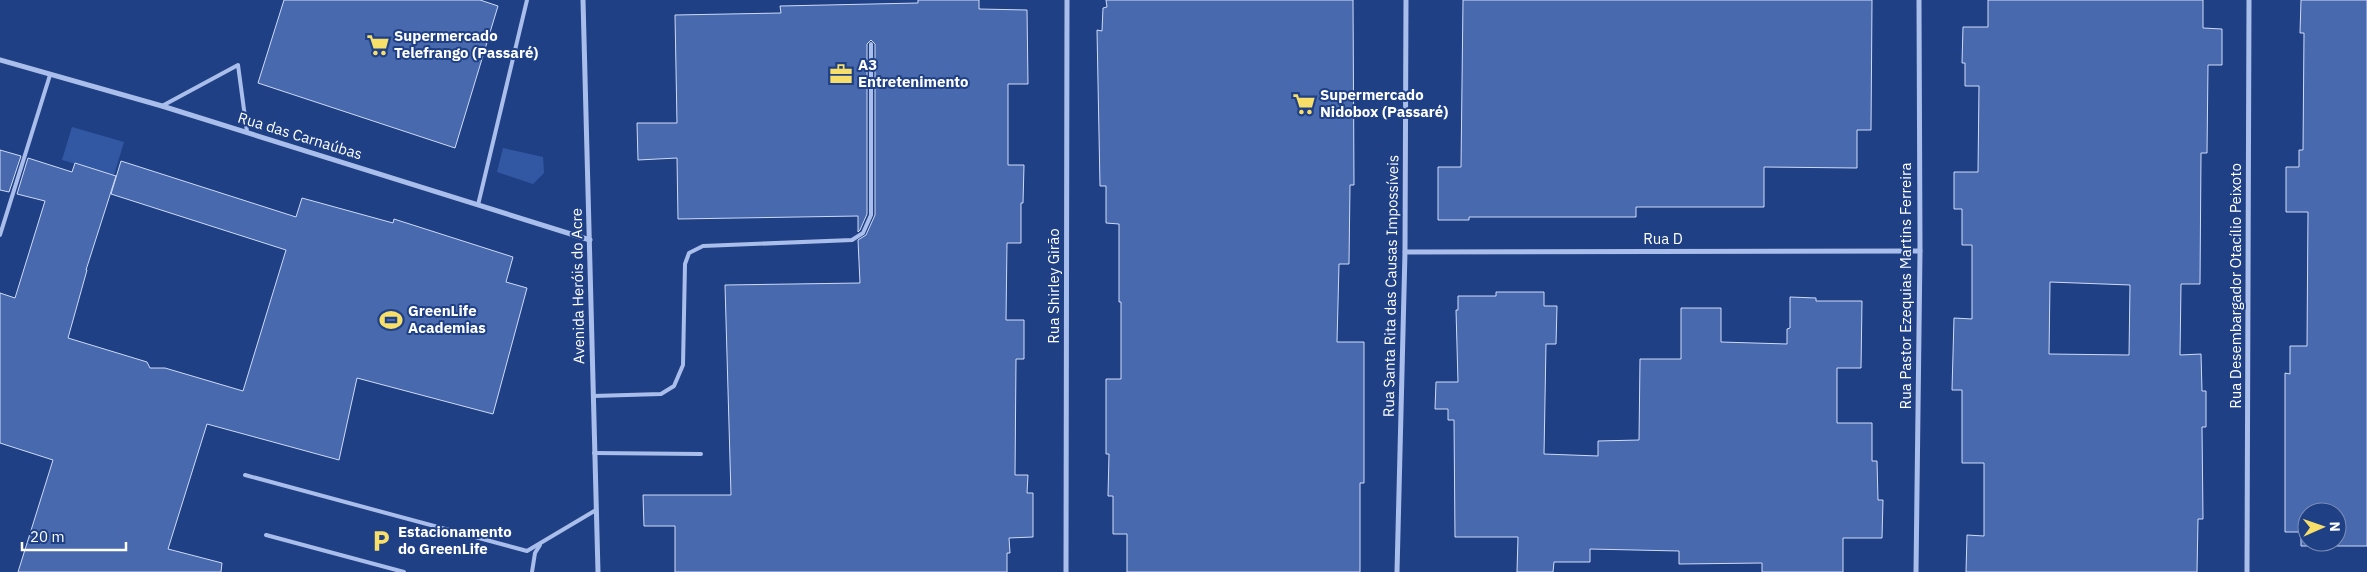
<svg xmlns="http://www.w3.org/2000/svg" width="2367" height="572" font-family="'IBM Plex Sans',sans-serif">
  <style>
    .green { fill: #3358a3 }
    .building { fill: #4869ae; stroke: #cddbf7; fill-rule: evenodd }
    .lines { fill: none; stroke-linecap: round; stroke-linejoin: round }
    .service { stroke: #a9beea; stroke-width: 4 }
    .minor { stroke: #a9beea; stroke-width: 5 }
    .labels { text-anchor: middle; stroke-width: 4; stroke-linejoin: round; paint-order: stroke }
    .poi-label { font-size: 15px; font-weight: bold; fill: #fff; stroke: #204086; text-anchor: start }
    .street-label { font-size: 15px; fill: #fff; stroke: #204086 }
  </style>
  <rect width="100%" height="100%" fill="#204086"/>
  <g class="green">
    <polygon points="72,127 124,142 114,175 62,160"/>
    <polygon points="503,148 543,157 544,173 533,184 497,172"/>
  </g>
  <g class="building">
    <polygon points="284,0 480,0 498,6 455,148 258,83"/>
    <polygon points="918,0 979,0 979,9 1027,10 1028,84 1008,84 1008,165 1024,165 1023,203 1021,203 1021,243 1007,243 1006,320 1024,320 1024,359 1016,359 1015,475 1028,475 1027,493 1033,493 1033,537 1009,538 1010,553 1007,553 1007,572 675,572 675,526 644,526 643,495 731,495 725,285 860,283 858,240 866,235 875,215 875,44 871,40 867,44 867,214 860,230 858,232 858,216 678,219 677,158 638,160 637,123 677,123 675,15 781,13 780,6 918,3"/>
    <polygon points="1106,0 1353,0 1354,185 1350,185 1349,264 1339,264 1337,342 1364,342 1364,483 1360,483 1360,572 1127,572 1127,534 1113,534 1113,496 1108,496 1109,454 1106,454 1106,379 1121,379 1121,302 1119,302 1119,224 1106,223 1106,186 1100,186 1097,30 1102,31 1103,8 1107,7"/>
    <polygon points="1463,0 1872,0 1871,130 1857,130 1857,168 1764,167 1764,207 1636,207 1636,217 1469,217 1469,220 1438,220 1438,167 1461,167"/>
    <path d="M 1988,0 L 2203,0 L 2203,28 L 2222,29 L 2222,65 L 2208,65 L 2207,153 L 2201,153 L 2200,284 L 2181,284 L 2180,355 L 2201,354 L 2202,391 L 2206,391 L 2206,427 L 2202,427 L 2203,519 L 2198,519 L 2197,572 L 1966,572 L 1967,535 L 1984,536 L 1984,463 L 1962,463 L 1962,390 L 1952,390 L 1954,318 L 1972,319 L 1972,245 L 1962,245 L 1962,209 L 1954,209 L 1954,172 L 1978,172 L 1979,86 L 1965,86 L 1965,63 L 1962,63 L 1963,27 L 1988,27 ZM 2050,282 L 2130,285 L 2129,355 L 2049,354 Z"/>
    <path d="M 2301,0 L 2367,0 L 2367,546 L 2301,546 L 2301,532 L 2285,532 L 2285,373 L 2290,374 L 2290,346 L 2307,346 L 2308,212 L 2286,212 L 2286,167 L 2299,167 L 2299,150 L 2303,150 L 2304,33 L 2300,33 ZM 2307,512 L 2337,512 L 2337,542 L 2307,542 Z"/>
    <polygon points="0,150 21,156 9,192 0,190"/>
    <polygon points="28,158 72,172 75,163 116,176 86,270 87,270 68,338 147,362 150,368 165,368 243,391 286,250 111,194 121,161 296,217 302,198 393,223 394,219 513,257 506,282 527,288 493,414 357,378 339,460 207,424 168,549 222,563 221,572 18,572 53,460 0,443 0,293 15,298 45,201 17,194"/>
    <polygon points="1496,292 1544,292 1544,306 1557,306 1556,344 1546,344 1544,454 1598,456 1598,441 1639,440 1640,359 1681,359 1681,308 1721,308 1721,342 1787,344 1787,329 1790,328 1790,297 1816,298 1816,301 1862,301 1861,368 1837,368 1837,423 1872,423 1872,461 1877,461 1878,500 1883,500 1882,538 1843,538 1843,572 1762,572 1762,563 1679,564 1679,551 1590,549 1590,562 1554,562 1553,572 1517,572 1518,537 1455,537 1454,420 1448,420 1448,409 1435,409 1436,382 1458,382 1456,310 1458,310 1458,296 1496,296"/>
  </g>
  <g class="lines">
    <g class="service">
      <polyline points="162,106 238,65 247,132"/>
      <polyline points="478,205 527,0"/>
      <polyline points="0,235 50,75"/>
      <polyline points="593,396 661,394 674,386 683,365 685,264 689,253 703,246 852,240 863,233 871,215 871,44"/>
      <polyline points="594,453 701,454"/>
      <polyline points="245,475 527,551 596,510"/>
      <polyline points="266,535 404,572"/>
      <polyline points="532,572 535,553 540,545"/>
    </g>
    <g class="minor">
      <polyline points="583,0 598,572"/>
      <polyline points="0,60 162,106 590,240"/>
      <polyline points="1405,252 1920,251"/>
      <polyline points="1066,572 1067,0"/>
      <polyline points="1397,572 1405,252 1406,0"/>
      <polyline points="1916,572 1920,251 1919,0"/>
      <polyline points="2247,572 2249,0"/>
    </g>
  </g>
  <defs>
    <symbol id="supermarket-bare" viewBox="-9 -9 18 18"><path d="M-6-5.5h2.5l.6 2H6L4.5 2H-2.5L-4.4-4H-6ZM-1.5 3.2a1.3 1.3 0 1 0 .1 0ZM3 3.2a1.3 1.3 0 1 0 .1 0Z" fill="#f7df69" stroke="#204086" stroke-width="2.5" paint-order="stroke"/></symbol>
    <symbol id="office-bare" viewBox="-9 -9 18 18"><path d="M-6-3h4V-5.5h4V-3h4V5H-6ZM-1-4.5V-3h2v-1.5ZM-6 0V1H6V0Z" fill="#f7df69" stroke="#204086" stroke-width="2.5" paint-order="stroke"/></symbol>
    <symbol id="stadium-bare" viewBox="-9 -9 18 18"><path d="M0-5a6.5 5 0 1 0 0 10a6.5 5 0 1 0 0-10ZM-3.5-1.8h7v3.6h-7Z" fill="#f7df69" stroke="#204086" stroke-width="2.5" paint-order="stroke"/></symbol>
    <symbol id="parking-bare" viewBox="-9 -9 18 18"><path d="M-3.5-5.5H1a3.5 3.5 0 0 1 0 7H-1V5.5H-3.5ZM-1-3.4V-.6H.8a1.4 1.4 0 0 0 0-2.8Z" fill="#f7df69" stroke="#204086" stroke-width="2.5" paint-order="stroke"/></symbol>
  </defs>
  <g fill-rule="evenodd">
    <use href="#supermarket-bare" x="362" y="29" width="32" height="32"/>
    <use href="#office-bare" x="825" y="58" width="32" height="32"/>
    <use href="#supermarket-bare" x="1288" y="88" width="32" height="32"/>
    <use href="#stadium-bare" x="375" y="304" width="32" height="32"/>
    <use href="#parking-bare" x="365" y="525" width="32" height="32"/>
  </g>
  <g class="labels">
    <g class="poi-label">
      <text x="394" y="41">Supermercado<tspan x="394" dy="17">Telefrango (Passaré)</tspan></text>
      <text x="858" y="70">A3<tspan x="858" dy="17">Entretenimento</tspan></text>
      <text x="1320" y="100">Supermercado<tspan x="1320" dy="17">Nidobox (Passaré)</tspan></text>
      <text x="408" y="316">GreenLife<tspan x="408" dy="17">Academias</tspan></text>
      <text x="398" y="537">Estacionamento<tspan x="398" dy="17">do GreenLife</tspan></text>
    </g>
    <g class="street-label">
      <text transform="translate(300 136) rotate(17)" y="5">Rua das Carnaúbas</text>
      <text x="1663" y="244">Rua D</text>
      <text transform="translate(578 286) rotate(-91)" y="5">Avenida Heróis do Acre</text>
      <text transform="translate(1054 286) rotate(-90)" y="5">Rua Shirley Girão</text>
      <text transform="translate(1391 286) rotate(-89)" y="5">Rua Santa Rita das Causas Impossíveis</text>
      <text transform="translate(1906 286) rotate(-90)" y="5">Rua Pastor Ezequias Martins Ferreira</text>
      <text transform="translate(2236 286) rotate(-90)" y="5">Rua Desembargador Otacílio Peixoto</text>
    </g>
  </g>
  <g transform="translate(2322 527) rotate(88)"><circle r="24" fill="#204086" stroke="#798cb6"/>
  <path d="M0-4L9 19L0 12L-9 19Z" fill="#f7df69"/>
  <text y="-8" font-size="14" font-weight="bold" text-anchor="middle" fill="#ffffff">N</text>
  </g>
  <path d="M22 542v8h104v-8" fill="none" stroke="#ffffff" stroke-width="2.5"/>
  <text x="30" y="542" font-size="15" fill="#ffffff" stroke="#204086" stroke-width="4" paint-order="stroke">20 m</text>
</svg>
